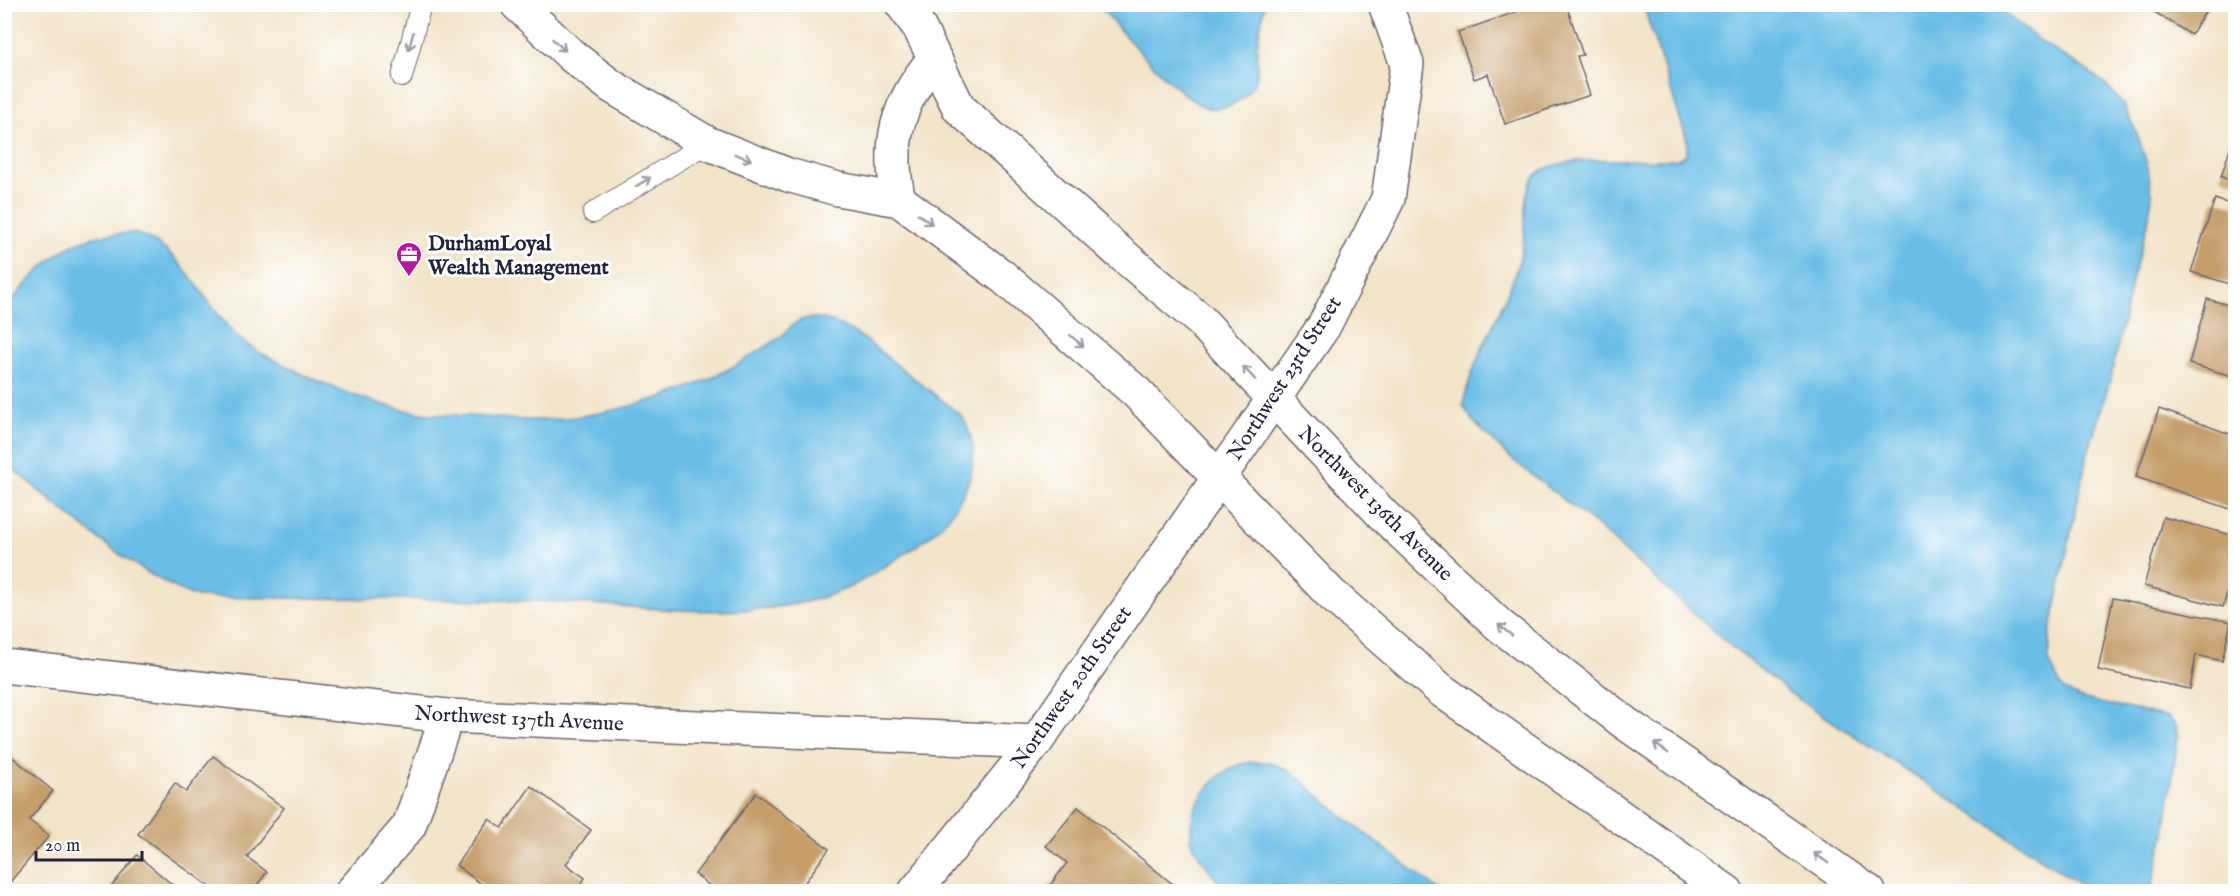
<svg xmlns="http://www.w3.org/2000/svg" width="2240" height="896" font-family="'IM FELL English',serif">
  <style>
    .water { fill: #6abee6; stroke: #467090; stroke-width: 1.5 }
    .building { fill: #c59e6b }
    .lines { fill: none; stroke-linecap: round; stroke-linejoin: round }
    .lane-casing { stroke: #6b666d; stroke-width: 22 }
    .street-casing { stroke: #6b666d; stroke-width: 36 }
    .lane { stroke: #fff; stroke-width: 20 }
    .street { stroke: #fff; stroke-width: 33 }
    .oneway { stroke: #9c9ca7 }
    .labels { text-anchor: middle; stroke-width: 6; stroke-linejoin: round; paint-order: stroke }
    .poi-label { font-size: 21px; font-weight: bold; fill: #22223b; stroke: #fff; text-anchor: start }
    .street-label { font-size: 21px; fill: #22223b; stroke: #fff }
  </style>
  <rect width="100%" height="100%" fill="#fff"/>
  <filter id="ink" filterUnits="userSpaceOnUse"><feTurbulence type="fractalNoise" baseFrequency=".0167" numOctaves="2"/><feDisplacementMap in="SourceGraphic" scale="12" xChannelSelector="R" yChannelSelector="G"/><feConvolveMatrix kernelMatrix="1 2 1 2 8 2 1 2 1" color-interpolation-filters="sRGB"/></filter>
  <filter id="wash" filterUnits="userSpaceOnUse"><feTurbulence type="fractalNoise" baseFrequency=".008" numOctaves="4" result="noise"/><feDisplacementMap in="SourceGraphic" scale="24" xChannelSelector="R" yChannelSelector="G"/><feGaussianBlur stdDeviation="1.35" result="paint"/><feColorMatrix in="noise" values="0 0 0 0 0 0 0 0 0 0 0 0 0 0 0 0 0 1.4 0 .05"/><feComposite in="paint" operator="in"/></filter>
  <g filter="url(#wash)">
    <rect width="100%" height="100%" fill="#f2e4c9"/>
    <g class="water">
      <path d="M 1099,5 L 1265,5 C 1262,20 1258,35 1257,50 C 1256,61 1260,72 1255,82 C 1246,100 1225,113 1205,107 C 1180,99 1116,27 1099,5 Z"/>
      <path d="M 1643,5 L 1994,5 L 2044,44 L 2082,67 L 2107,85 L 2124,106 L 2138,136 L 2148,167 L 2152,196 L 2148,223 L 2131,284 L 2111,377 L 2087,456 L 2050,634 L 2049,661 L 2063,689 L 2078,697 L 2100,703 L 2169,717 L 2176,725 L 2178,737 L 2165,834 L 2152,885 L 2142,891 L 2090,891 L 1795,697 L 1722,639 L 1597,526 L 1509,457 L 1473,421 L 1463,406 C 1473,349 1513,301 1523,244 C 1527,222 1519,185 1541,171 C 1571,153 1642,163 1677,159 L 1685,155 L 1687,150 L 1687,140 Z"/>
      <path d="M 132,233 C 181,242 205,308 240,339 C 254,351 271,358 287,366 C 326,387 377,405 420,413 C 436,415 454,415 470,416 C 490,417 509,420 529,420 C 594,420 682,397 738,364 C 752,355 767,347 780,337 C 789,330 794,321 805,319 C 825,314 844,327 860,336 L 962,416 C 979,446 976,472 959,502 C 945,528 918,546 893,561 C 879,570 865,580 850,587 C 760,629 629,603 532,601 C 420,598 308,599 197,597 C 129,572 60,507 5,462 L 5,310 C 23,286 48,256 77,243 C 94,235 114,234 132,233 Z"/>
      <path d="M 1269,762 L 1291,772 L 1345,818 L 1440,891 L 1223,891 C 1215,875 1201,861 1192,845 C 1191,841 1191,835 1191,831 C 1190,801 1217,770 1246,763 C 1253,761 1262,763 1269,762 Z"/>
    </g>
    <g id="blocks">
      <g class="building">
        <polygon points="1539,4 1566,4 1583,55 1577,56 1590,95 1505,124 1488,74 1474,79 1458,32"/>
        <polygon points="2142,4 2210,4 2191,35"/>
        <polygon points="2235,132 2236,132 2236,182 2221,177"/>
        <polygon points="2215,199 2236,206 2236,286 2191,272"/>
        <polygon points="2207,299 2236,307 2236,377 2189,364"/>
        <polygon points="2159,409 2236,436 2236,511 2136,477"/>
        <polygon points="2163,517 2236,536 2236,562 2223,607 2144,586"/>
        <polygon points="2113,598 2231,622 2222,661 2196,655 2190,689 2098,670"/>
        <polygon points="4,750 53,791 29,820 49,836 4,889"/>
        <polygon points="213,756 284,808 247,857 267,872 252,892 217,892 138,834 175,783 186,792"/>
        <polygon points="531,786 591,830 566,864 585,878 575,892 492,892 456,865 489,819 502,828"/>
        <polygon points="756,793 829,849 798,892 718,892 695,874"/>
        <polygon points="1078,807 1175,886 1171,892 1045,892 1067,863 1046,846"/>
        <polygon points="137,855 181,892 107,892"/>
      </g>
    </g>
  </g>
  <g filter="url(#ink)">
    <use href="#blocks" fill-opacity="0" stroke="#6b666d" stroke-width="1.5"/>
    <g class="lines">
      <defs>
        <g id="lane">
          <polyline points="402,77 421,4"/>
          <polyline points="593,213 707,143"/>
        </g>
        <g id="street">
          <polyline points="517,4 572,56 611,86 707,143 788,175 838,189 899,200 960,245 1003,277 1136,392 1331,594 1441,690 1727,892"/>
          <polyline points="902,4 919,27 959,108 1119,252 1200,320 1384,516 1499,625 1625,723 1869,892"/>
          <path d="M 899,200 C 886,144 897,103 934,59"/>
          <polyline points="4,666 447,716 1036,742"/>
          <polyline points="352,892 409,826 447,716"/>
          <polyline points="915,892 1036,742 1324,326 1388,199 1407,64 1385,4"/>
        </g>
      </defs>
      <use href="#lane" class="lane-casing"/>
      <use href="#street" class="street-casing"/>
      <use href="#lane" class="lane"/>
      <use href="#street" class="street"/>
    </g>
    <defs><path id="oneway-shaft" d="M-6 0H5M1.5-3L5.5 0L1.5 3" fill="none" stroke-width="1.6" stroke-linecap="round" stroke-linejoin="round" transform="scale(1.5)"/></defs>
    <g class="oneway">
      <use href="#oneway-shaft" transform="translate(411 41) rotate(105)"/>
      <use href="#oneway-shaft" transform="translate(559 45) rotate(42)"/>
      <use href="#oneway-shaft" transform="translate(743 157) rotate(21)"/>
      <use href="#oneway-shaft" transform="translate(643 182) rotate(-31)"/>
      <use href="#oneway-shaft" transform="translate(925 219) rotate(36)"/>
      <use href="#oneway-shaft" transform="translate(1077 341) rotate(41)"/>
      <use href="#oneway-shaft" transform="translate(1249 373) rotate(-133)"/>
      <use href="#oneway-shaft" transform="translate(1505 630) rotate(-141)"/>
      <use href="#oneway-shaft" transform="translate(1661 748) rotate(-145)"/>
      <use href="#oneway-shaft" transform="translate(1821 858) rotate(-145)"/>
    </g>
  </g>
  <defs>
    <symbol id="office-pin" viewBox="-11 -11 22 30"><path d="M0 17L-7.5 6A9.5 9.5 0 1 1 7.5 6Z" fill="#b5179e" stroke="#fff"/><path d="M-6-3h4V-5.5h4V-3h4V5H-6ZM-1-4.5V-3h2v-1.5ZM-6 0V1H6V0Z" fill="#fff"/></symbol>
  </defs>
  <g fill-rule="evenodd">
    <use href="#office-pin" x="394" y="240" width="30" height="40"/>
  </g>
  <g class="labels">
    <g class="poi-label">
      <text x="428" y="250">DurhamLoyal<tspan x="428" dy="24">Wealth Management</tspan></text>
    </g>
    <g class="street-label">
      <text transform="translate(1284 378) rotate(-57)" y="7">Northwest 23rd Street</text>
      <text transform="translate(1376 503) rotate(45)" y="7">Northwest 136th Avenue</text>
      <text transform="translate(1071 687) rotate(-55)" y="7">Northwest 20th Street</text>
      <text transform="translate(519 718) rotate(3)" y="7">Northwest 137th Avenue</text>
    </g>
  </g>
  <rect width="2240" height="896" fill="none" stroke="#fff" stroke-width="24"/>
  <path d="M36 851v9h106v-9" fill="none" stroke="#22223b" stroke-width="3"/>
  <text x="45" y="851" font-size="18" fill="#22223b" stroke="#ffffff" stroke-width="4.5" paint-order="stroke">20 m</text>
</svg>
